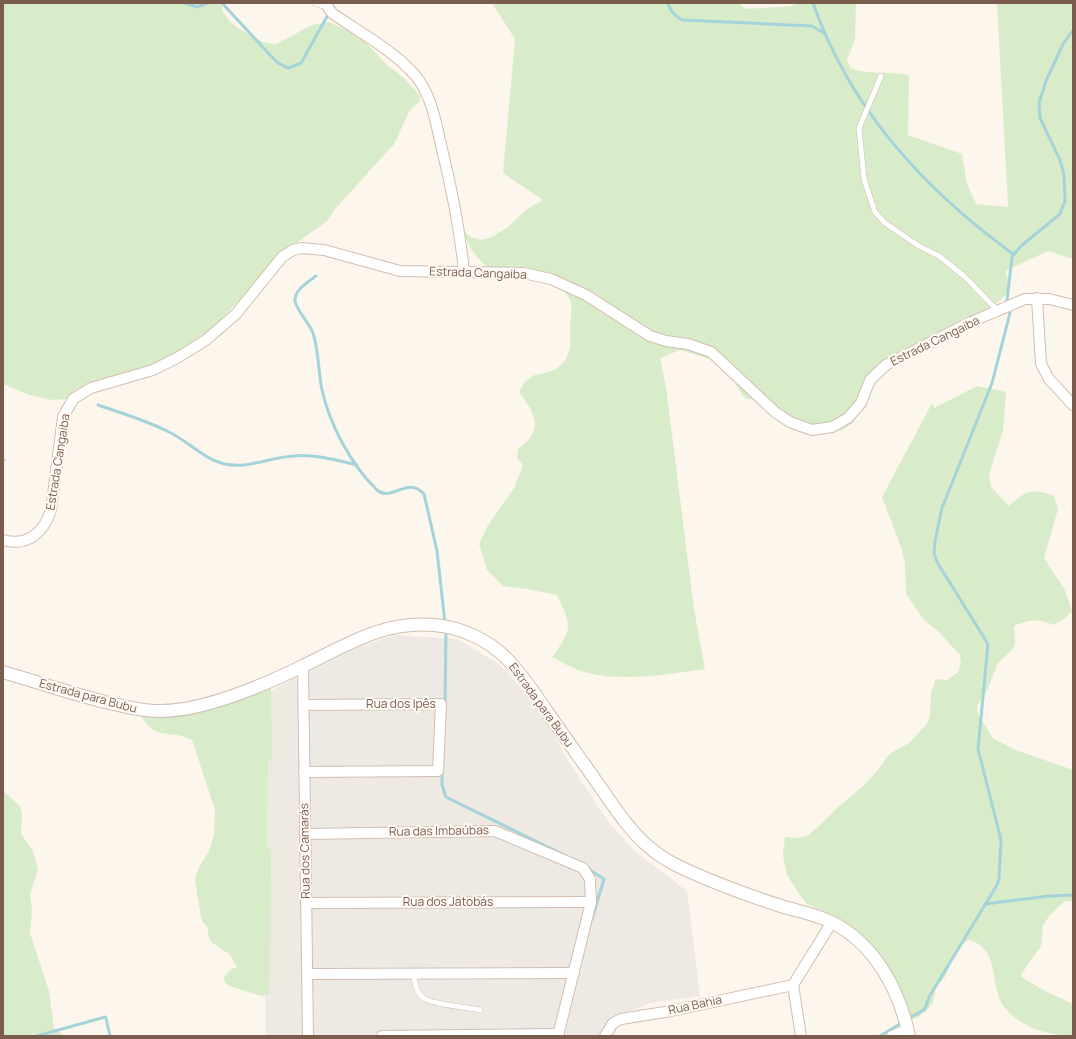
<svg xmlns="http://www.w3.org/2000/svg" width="1076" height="1039" font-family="Manrope,sans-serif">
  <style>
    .industrial { fill: #efe9e4 }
    .green { fill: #d8ecc9 }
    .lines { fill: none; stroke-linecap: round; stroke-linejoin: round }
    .stream { stroke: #a5d3da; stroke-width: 3 }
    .service-casing { stroke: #d1beb0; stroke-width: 6 }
    .minor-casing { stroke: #d1beb0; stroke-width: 12 }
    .tertiary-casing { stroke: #d1beb0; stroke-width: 14 }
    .service { stroke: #fff; stroke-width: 5 }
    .minor { stroke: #fff; stroke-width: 10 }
    .tertiary { stroke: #fff; stroke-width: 12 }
    .labels { text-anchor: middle; stroke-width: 4; stroke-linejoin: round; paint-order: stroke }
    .street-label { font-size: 12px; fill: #7a5c4d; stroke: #fffaf3 }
  </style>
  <rect width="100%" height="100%" fill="#fdf6ec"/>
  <polygon class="industrial" points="395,635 457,639 499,664 536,704 572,767 610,824 636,852 687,891 700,996 650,1003 611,1020 598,1036 265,1036 265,694 317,665 351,650"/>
  <g class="green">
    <polygon points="3,3 223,3 222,10 230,22 241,30 263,42 276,44 312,25 329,22 361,37 387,65 404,78 420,96 420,101 410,110 394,144 335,209 326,222 289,248 204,337 162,361 80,390 66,399 52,400 30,395 3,384"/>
    <path d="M 492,3 L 738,3 L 746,9 L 790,6 L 799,3 L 856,3 L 855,40 L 847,59 L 850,68 C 868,75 889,71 909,75 L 908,135 L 962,154 L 967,184 L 976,204 L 1008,207 L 997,3 L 1073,3 L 1073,259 L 1048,251 L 1005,271 L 1011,288 C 992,315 954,329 926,346 C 903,360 882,375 860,390 L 854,422 L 842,430 L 825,433 L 806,428 L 758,398 L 747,399 L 743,396 L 729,373 L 710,359 L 680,350 L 660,358 L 666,387 L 694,609 L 705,669 C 667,674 627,682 588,673 C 575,670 564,663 552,657 C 573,629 572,626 557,595 L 527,589 L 503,586 L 487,570 L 479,544 L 487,527 L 514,488 L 523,465 L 517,458 L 518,449 C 545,429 535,414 519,392 C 522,386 526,379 533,376 C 536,374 541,374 545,373 C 567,367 572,353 570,331 C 569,320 575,306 568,296 C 556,280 532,279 514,277 C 510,276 503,277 499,275 C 484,268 466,247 464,231 L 471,237 L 480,240 L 492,237 L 508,227 L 527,209 L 543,200 L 503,173 L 515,39 Z"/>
    <path d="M 977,386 L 1006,392 L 1003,431 L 989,474 L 991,487 L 1009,506 C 1026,490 1032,488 1054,496 L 1058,509 L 1044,558 L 1065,590 L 1072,611 L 1063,620 L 1053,625 C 1040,618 1027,620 1014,626 L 1015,643 L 1013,649 L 998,663 L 988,688 L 977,706 L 978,714 L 993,738 L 1013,749 L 1073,770 L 1073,901 L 1065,901 L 1049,916 L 1043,926 L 1041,946 L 1020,976 L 1043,990 L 1073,1004 L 1073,1036 C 1048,1036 1015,1026 1001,1002 C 990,980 999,948 969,940 L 960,945 L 957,949 L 945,977 L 936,987 L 933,1002 L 927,1010 L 917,1018 L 911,1019 L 891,977 L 840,921 L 831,915 L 807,904 L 801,897 L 787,875 L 783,855 L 785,837 L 796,838 L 807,836 L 818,827 L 836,809 L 863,786 L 879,769 L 889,754 L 909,743 L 926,725 L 930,716 L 931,692 L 936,679 L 947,680 L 958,672 L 961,664 L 960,655 L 939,632 L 924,620 L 906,594 L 905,563 L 901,547 L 882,497 L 932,403 L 934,408 Z"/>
    <path d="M 271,688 L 272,760 L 268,760 L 267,848 L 271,850 L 270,986 L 269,994 L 262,996 L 251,993 L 227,985 L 223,978 L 230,970 L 237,967 L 229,954 L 211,942 L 208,935 L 208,928 L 202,921 L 198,900 L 195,879 L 199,867 L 209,851 L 214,835 L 215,810 L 192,740 C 169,728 156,743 140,714 L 186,715 Z"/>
    <polygon points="3,791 20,806 22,814 21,834 33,851 38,870 30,894 32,909 30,933 49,991 54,1028 65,1036 3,1036"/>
  </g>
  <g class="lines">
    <g class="stream">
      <polyline points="185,3 197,7 208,3"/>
      <polyline points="222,3 270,55 278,63 288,68 301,63 329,13"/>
      <path d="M 668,3 C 670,11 675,17 683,20 L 812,26 L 824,33"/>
      <path d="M 813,3 C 850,109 924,189 1013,254"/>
      <path d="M 316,276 C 308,282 294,290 295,301 C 298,313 308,321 313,333 C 319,351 318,371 322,390 C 330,425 351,465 377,490 C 392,503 407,475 424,494 L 437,551 L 445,623"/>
      <path d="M 98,405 C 121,413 145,420 167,431 C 187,440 203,459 225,464 C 248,469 270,457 294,456 C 315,454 336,460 357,465"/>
      <polyline points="3,460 4,460"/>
      <polyline points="445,705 446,630"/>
      <polyline points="442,770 442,785 446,797 566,856"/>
      <polyline points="587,868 604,879 592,919"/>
      <polyline points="985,904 1049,896 1073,895"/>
      <polyline points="908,1019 925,1009 929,997 997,885 999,879 1001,840 978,749 988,644 937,562 934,553 935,541 942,508 992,383 1010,313 1007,300 1012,257 1021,246 1060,214 1065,201 1064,175 1060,160 1040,118 1039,103 1046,81 1063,44 1073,30"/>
      <polyline points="37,1036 105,1017 106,1018 110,1036"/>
      <polyline points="880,1036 903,1022"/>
    </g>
    <defs>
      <g id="service">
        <polyline points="314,3 326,7"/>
        <polyline points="881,76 859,128 864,179 875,212 885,223 919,246 939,256 965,277 997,310"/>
        <path d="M 414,973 C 414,983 417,996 427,1000 C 440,1005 465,1007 480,1010"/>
      </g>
      <g id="minor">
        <path d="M 325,3 L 332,13 C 359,32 393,50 415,75 C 432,95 436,124 442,149 C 452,190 460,230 464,272"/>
        <polyline points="1037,298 1041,364 1049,379 1073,405"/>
        <path d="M 3,540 C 28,547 44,532 51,510 L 63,417 L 73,399 L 91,388 L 153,370 L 177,358 L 206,340 L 236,314 L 282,257 L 293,250 L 302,248 L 324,250 L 400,271 L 523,273 L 551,279 L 586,295 L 650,336 L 666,341 L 688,344 L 711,352 L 775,412 L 790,422 L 812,430 L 832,427 L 848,418 L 861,403 L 870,380 L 886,365 L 971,322 L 1025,299 L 1049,299 L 1073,305"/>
        <polyline points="303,666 308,1036"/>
        <polyline points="304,705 441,704 438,771 304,772"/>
        <polyline points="305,834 495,831 583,868 590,879 591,902 558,1036"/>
        <polyline points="306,903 591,902"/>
        <polyline points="307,974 574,973"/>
        <polyline points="382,1036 559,1034"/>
        <polyline points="605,1036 613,1023 621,1019 671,1011 793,985"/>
        <polyline points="801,1036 793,985 832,922"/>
        <polyline points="892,1036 907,1030"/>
      </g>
      <path id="tertiary" d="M 3,672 C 37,682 70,693 105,702 C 123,706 141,711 160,711 C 205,711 262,686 303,666 C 347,645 382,621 434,625 C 461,627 489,640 508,660 C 523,676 536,695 548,713 C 566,739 585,765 603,791 C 617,811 630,831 649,847 C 666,862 686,870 707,879 C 731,889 756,898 781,906 C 797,911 814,914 829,921 C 874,942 899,989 909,1036"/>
    </defs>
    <use href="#service" class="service-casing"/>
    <use href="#minor" class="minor-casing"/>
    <use href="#tertiary" class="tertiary-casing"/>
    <use href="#service" class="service"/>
    <use href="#minor" class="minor"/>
    <use href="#tertiary" class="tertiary"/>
  </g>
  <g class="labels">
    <g class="street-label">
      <text transform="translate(478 273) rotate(2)" y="4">Estrada Cangaiba</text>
      <text transform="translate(935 341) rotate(-26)" y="4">Estrada Cangaiba</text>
      <text transform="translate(58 462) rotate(-81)" y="4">Estrada Cangaiba</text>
      <text transform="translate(88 696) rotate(15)" y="4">Estrada para Bubu</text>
      <text x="401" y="708">Rua dos Ipês</text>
      <text transform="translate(541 705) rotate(54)" y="4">Estrada para Bubu</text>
      <text transform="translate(439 831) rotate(-1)" y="4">Rua das Imbaúbas</text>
      <text transform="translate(305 851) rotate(-91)" y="4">Rua dos Camarás</text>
      <text x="448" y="906">Rua dos Jatobás</text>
      <text transform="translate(695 1005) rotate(-12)" y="4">Rua Bahia</text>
    </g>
  </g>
  <rect width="1076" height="1039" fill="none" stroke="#7a5c4d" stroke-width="8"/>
</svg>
